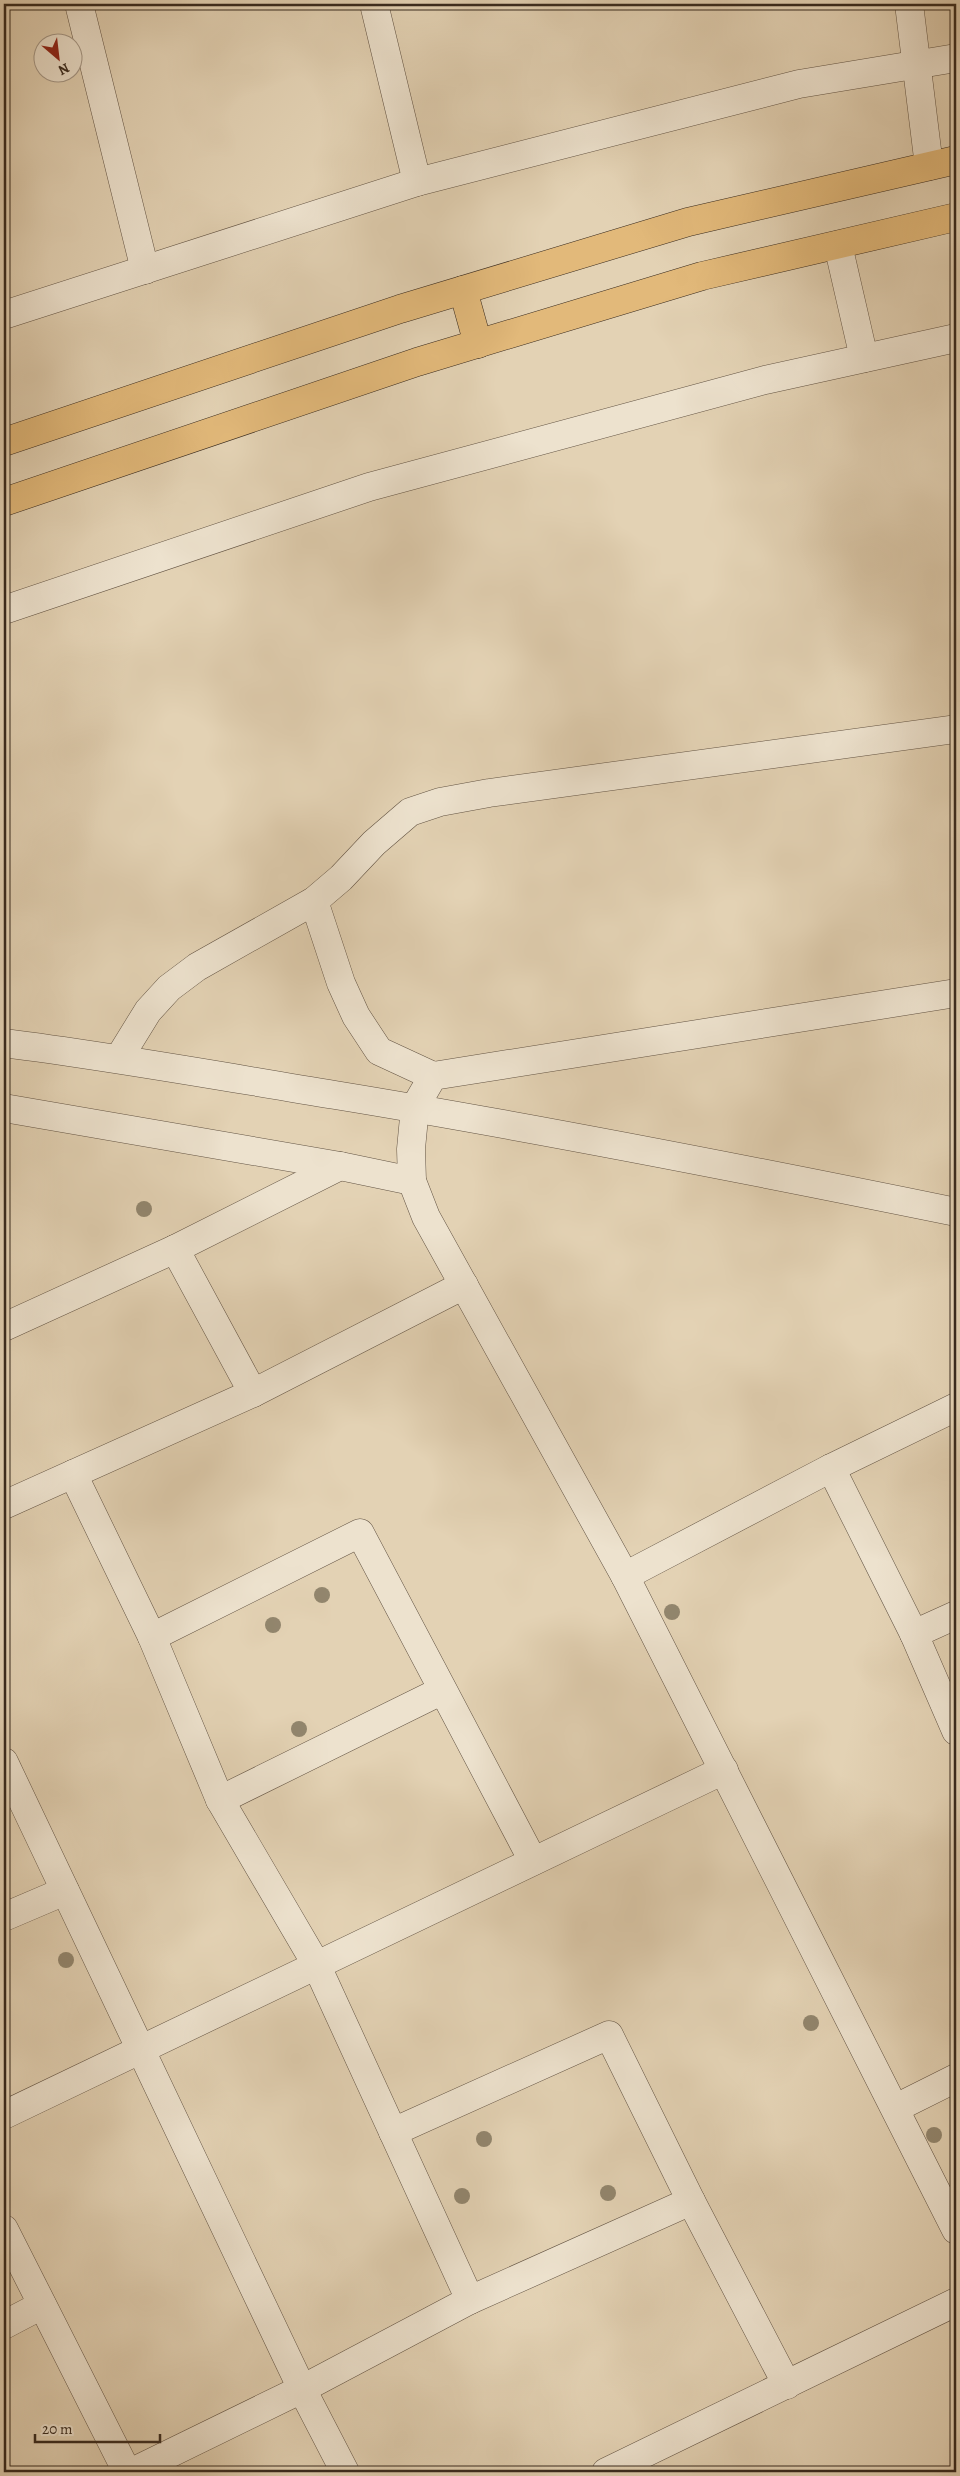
<svg xmlns="http://www.w3.org/2000/svg" width="960" height="2476" font-family="Alegreya,serif">
  <style>
    .lines { fill: none; stroke-linecap: round; stroke-linejoin: round }
    .minor-casing { stroke: #635444; stroke-width: 29 }
    .primary-casing { stroke: #382a1e; stroke-width: 29 }
    .minor { stroke: #ede2ce; stroke-width: 28 }
    .primary { stroke: #e2b97a; stroke-width: 28 }
    .tree { fill: #92866e }
  </style>
  <rect width="100%" height="100%" fill="#e3d2b4"/>
  <filter id="stains"><feTurbulence type="fractalNoise" baseFrequency=".004" numOctaves="4"/><feColorMatrix values="0 0 0 0 .2 0 0 0 0 .09 0 0 0 0 .02 0 0 0 .5 -.17"/></filter>
  <radialGradient id="worn" r=".72"><stop offset=".6" stop-color="#630" stop-opacity="0"/><stop offset="1" stop-color="#630" stop-opacity=".3"/></radialGradient>
  <g class="lines">
    <defs>
      <g id="minor">
        <polyline points="79,4 145,270"/>
        <polyline points="374,4 417,182"/>
        <polyline points="909,4 929,166"/>
        <polyline points="838,245 864,358"/>
        <polyline points="4,315 417,182 799,84 956,58"/>
        <polyline points="4,610 369,487 765,380 956,338"/>
        <polyline points="314,901 341,983 356,1016 379,1051 433,1076"/>
        <polyline points="956,993 433,1076 415,1107 411,1149 412,1181 426,1217 625,1576 956,2230"/>
        <path d="M 4,1043 C 115,1057 225,1077 335,1095 C 543,1129 750,1170 956,1212"/>
        <polyline points="119,1058 148,1011 169,988 197,967 314,901 341,878 374,843 410,812 440,802 489,793 956,729"/>
        <polyline points="4,1108 340,1166 412,1181"/>
        <polyline points="175,1249 340,1166"/>
        <polyline points="4,1327 175,1249 253,1393"/>
        <polyline points="831,1468 914,1634"/>
        <polyline points="73,1474 152,1637"/>
        <polyline points="4,1505 253,1393 464,1285"/>
        <polyline points="625,1576 831,1468 956,1407"/>
        <polyline points="956,1615 914,1634 956,1731"/>
        <polyline points="443,1690 360,1533 152,1637 220,1800 443,1690 533,1861"/>
        <polyline points="4,1762 302,2389 345,2472"/>
        <polyline points="220,1800 316,1964 470,2300 691,2201 787,2385"/>
        <polyline points="4,1917 65,1891"/>
        <polyline points="896,2108 956,2078"/>
        <polyline points="4,2115 724,1770"/>
        <polyline points="393,2132 609,2035 691,2201"/>
        <polyline points="4,2229 127,2472"/>
        <polyline points="4,2325 42,2305"/>
        <polyline points="132,2472 302,2389 470,2300"/>
        <polyline points="606,2472 956,2302"/>
      </g>
      <g id="primary">
        <polyline points="463,290 478,344"/>
        <polyline points="4,442 400,309 688,222 956,160"/>
        <polyline points="4,502 417,362 702,276 956,217"/>
      </g>
    </defs>
    <use href="#minor" class="minor-casing"/>
    <use href="#primary" class="primary-casing"/>
    <use href="#minor" class="minor"/>
    <use href="#primary" class="primary"/>
  </g>
  <g class="tree">
    <circle cx="144" cy="1209" r="8"/>
    <circle cx="322" cy="1595" r="8"/>
    <circle cx="672" cy="1612" r="8"/>
    <circle cx="273" cy="1625" r="8"/>
    <circle cx="299" cy="1729" r="8"/>
    <circle cx="66" cy="1960" r="8"/>
    <circle cx="811" cy="2023" r="8"/>
    <circle cx="934" cy="2135" r="8"/>
    <circle cx="484" cy="2139" r="8"/>
    <circle cx="608" cy="2193" r="8"/>
    <circle cx="462" cy="2196" r="8"/>
  </g>
  <rect width="960" height="2476" fill="none" stroke="#e3d2b4" stroke-width="20"/>
  <rect x="5" y="5" width="950" height="2466" fill="none" stroke="#382a1e" stroke-width="2.5"/>
  <rect x="10" y="10" width="940" height="2456" fill="none" stroke="#382a1e"/>
  <g transform="translate(58 58) rotate(152)"><circle r="24" fill="#ede2ce" stroke="#a59888"/>
  <path d="M0-4L9 19L0 12L-9 19Z" fill="#8f2418"/>
  <text y="-8" font-size="14" font-weight="bold" text-anchor="middle" fill="#382a1e">N</text>
  </g>
  <path d="M35 2434v8h125v-8" fill="none" stroke="#382a1e" stroke-width="2.5"/>
  <text x="42" y="2434" font-size="15" fill="#382a1e" stroke="#ede2ce" stroke-width="4" paint-order="stroke">20 m</text>
  <rect width="100%" height="100%" filter="url(#stains)"/>
  <rect width="100%" height="100%" fill="url(#worn)"/>
</svg>
